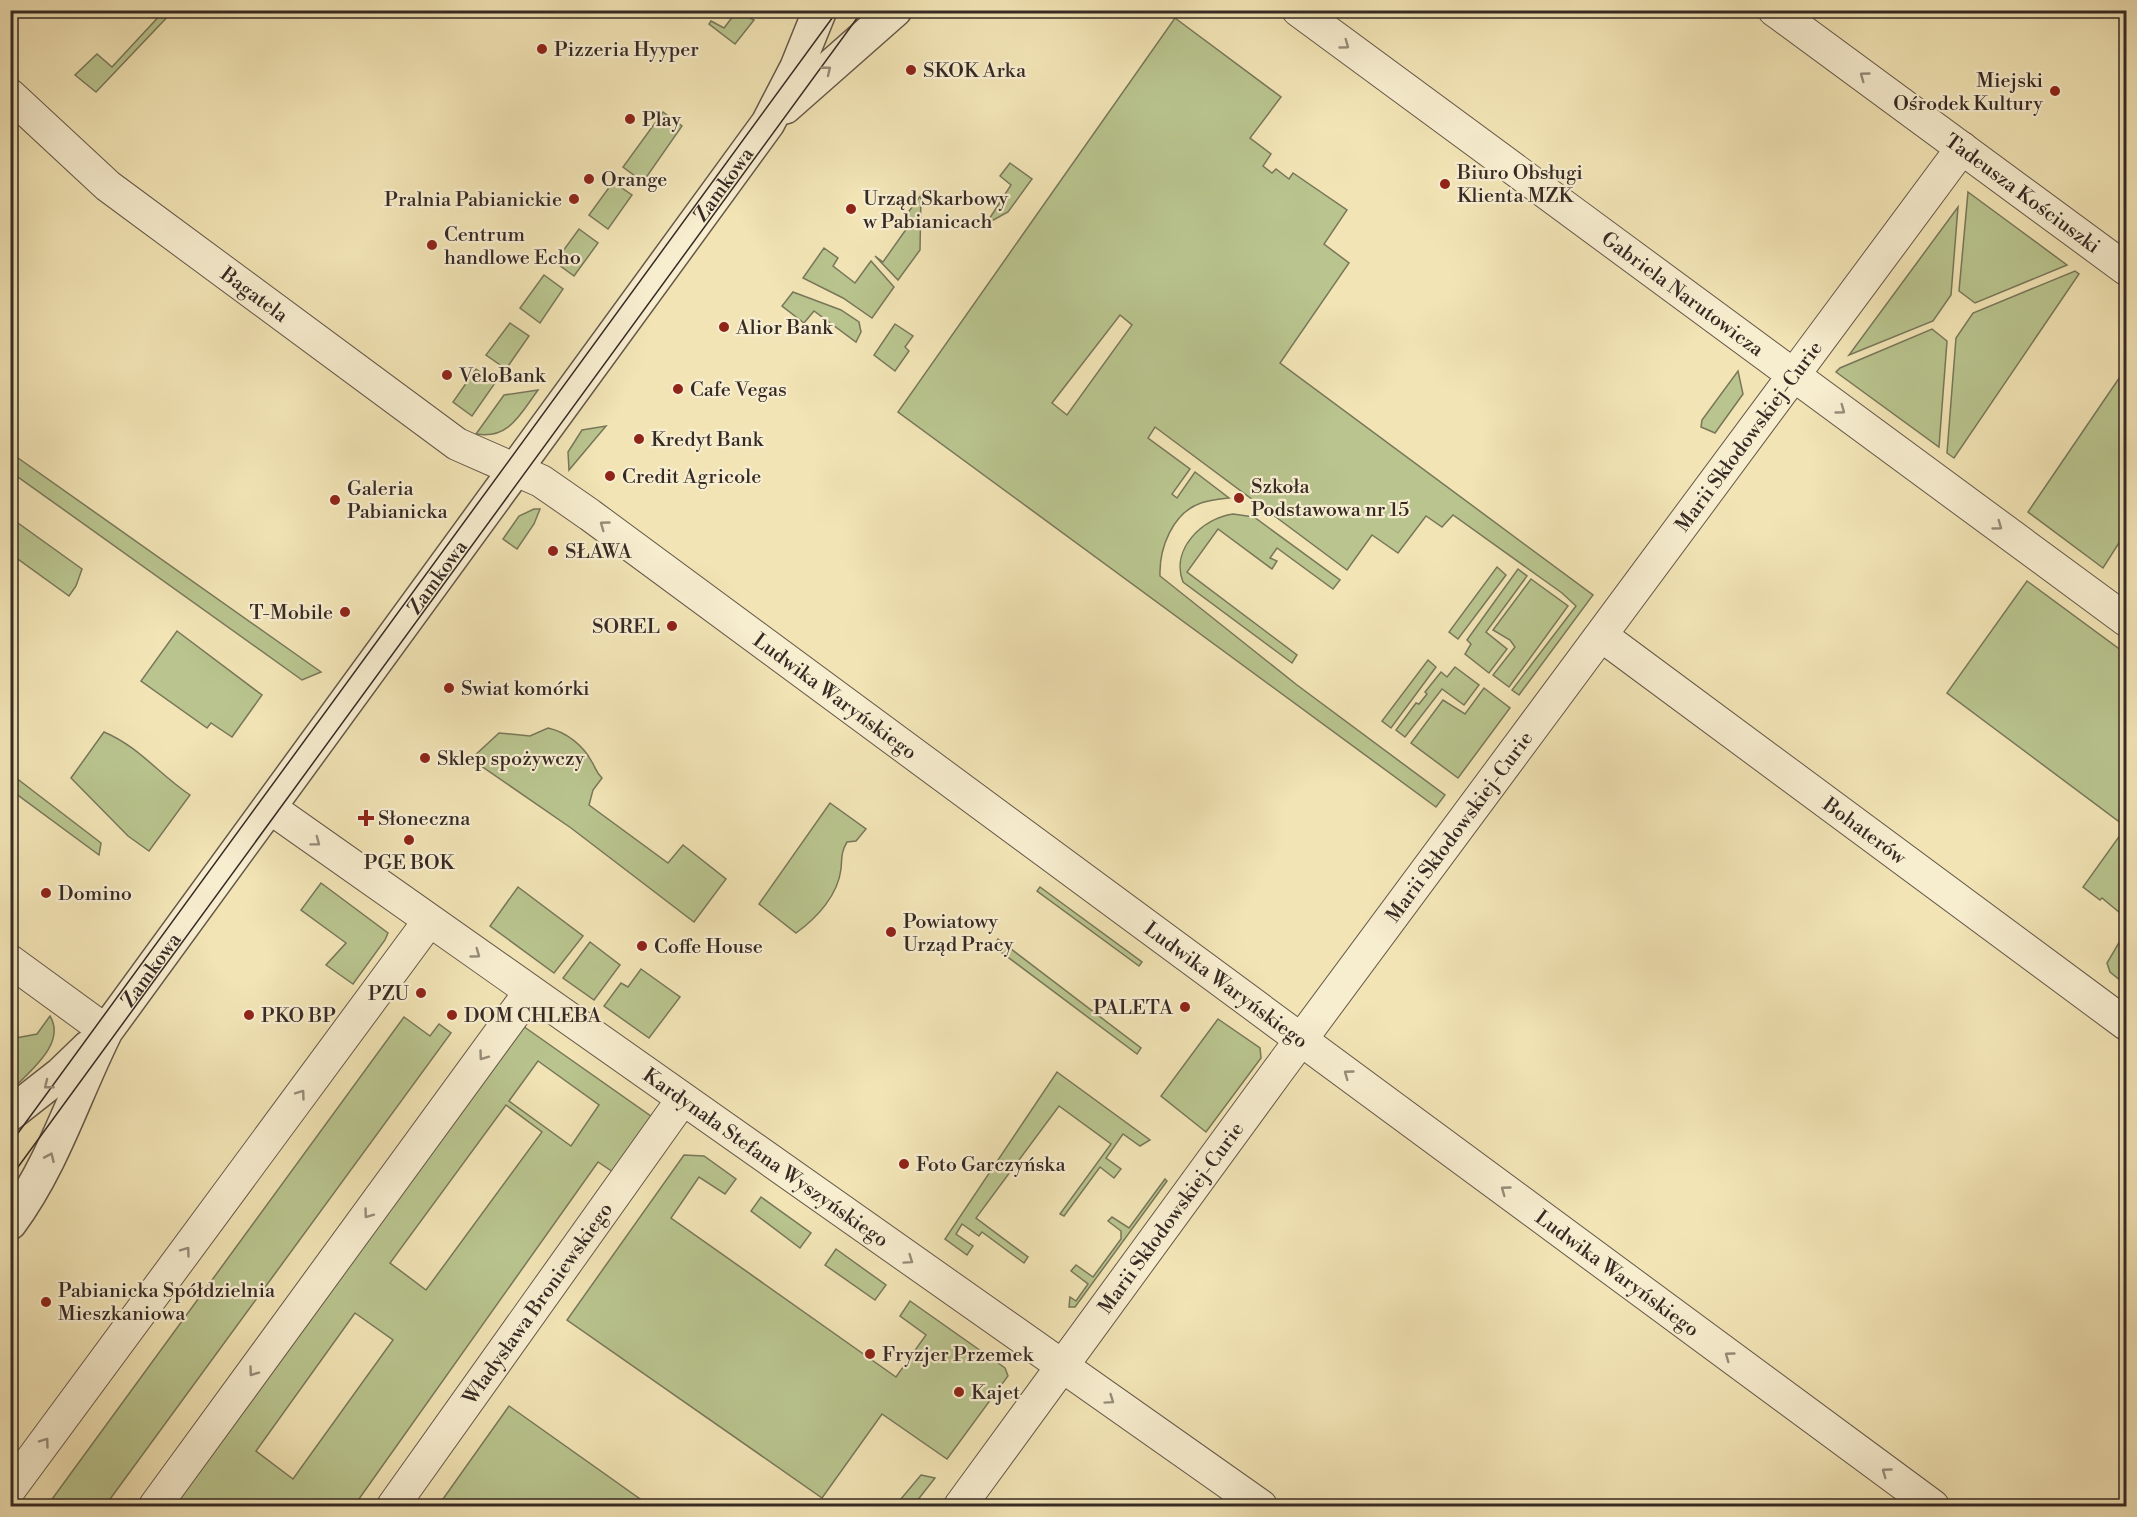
<svg xmlns="http://www.w3.org/2000/svg" width="2137" height="1517" font-family="'Libre Bodoni',serif">
  <style>
    .green { fill: #b9c48e; stroke: #78775a; stroke-width: 1.5; fill-rule: evenodd }
    .lines { fill: none; stroke-linecap: round; stroke-linejoin: round }
    .minor-casing { stroke: #655849; stroke-width: 34 }
    .tertiary-casing { stroke: #655849; stroke-width: 36 }
    .minor { stroke: #f7edcf; stroke-width: 32 }
    .tertiary { stroke: #f7edcf; stroke-width: 33 }
    .tram { stroke: #362a25; stroke-width: 1.5 }
    .oneway { stroke: #968c7a }
    .poi-dot { fill: #8f2418; stroke: #f7edcf; stroke-width: 2 }
    .labels { text-anchor: middle; stroke-width: 4.5; stroke-linejoin: round; paint-order: stroke }
    .poi-label { font-size: 20px; fill: #362a25; stroke: #f7edcf; text-anchor: start }
    .street-label { font-size: 20px; fill: #362a25; stroke: #f7edcf }
  </style>
  <rect width="100%" height="100%" fill="#f2e4b5"/>
  <filter id="stains"><feTurbulence type="fractalNoise" baseFrequency=".00333" numOctaves="4"/><feColorMatrix values="0 0 0 0 .2 0 0 0 0 .09 0 0 0 0 .02 0 0 0 .5 -.17"/></filter>
  <radialGradient id="worn" r=".72"><stop offset=".6" stop-color="#630" stop-opacity="0"/><stop offset="1" stop-color="#630" stop-opacity=".3"/></radialGradient>
  <g class="green">
    <polygon points="164,11 173,11 96,92 75,75 97,54 112,67"/>
    <polygon points="737,11 754,20 735,44 709,24 711,21 724,28"/>
    <path d="M 1175,18 L 1281,97 L 1250,138 L 1271,154 L 1263,166 L 1272,173 L 1276,169 L 1289,179 L 1293,173 L 1347,210 L 1324,244 L 1349,263 L 1280,363 L 1593,595 L 1519,695 L 1512,690 L 1576,606 L 1562,593 L 1453,515 L 1442,527 L 1426,516 L 1398,553 L 1372,535 L 1347,570 L 1155,427 L 1148,438 L 1190,469 L 1172,494 L 1177,498 L 1195,472 L 1229,498 C 1220,499 1209,500 1201,503 C 1172,513 1159,549 1160,576 L 1297,685 L 1445,795 L 1436,807 L 898,412 ZM 1120,315 L 1132,325 L 1067,415 L 1052,403 Z"/>
    <polygon points="663,112 682,126 643,182 623,167"/>
    <polygon points="1010,163 1032,179 1008,212 986,224 1011,185 1000,176"/>
    <polygon points="613,182 632,195 608,229 589,215"/>
    <polygon points="1968,192 2067,265 1975,303 1959,291"/>
    <polygon points="921,195 920,250 898,280 875,256 883,262 907,228 901,222"/>
    <polygon points="1958,207 1951,295 1933,321 1849,355"/>
    <polygon points="579,229 598,243 574,276 555,262"/>
    <polygon points="824,248 838,258 833,266 855,283 871,261 894,287 872,318 843,298 803,278"/>
    <polygon points="2075,271 2079,274 1954,458 1947,453 1956,338 1973,313"/>
    <polygon points="544,275 563,289 540,323 520,308"/>
    <polygon points="793,292 841,310 859,322 861,332 856,342 814,311 804,323 782,306"/>
    <polygon points="510,323 529,336 506,369 486,355"/>
    <polygon points="895,324 913,336 905,347 909,351 895,371 874,355"/>
    <polygon points="1932,329 1947,341 1939,447 1836,372 1840,368"/>
    <polygon points="2126,368 2126,532 2103,568 2028,512"/>
    <polygon points="476,369 495,383 472,416 453,402"/>
    <polygon points="1738,371 1743,394 1715,433 1701,427 1702,420"/>
    <path d="M 538,390 C 521,413 509,440 476,434 L 504,395 Z"/>
    <polygon points="606,426 569,470 568,452 582,430"/>
    <polygon points="11,453 321,672 302,680 11,472"/>
    <polygon points="534,509 540,509 534,524 517,549 503,539 519,516"/>
    <path d="M 1233,514 L 1254,517 L 1340,580 L 1333,589 L 1277,548 L 1270,558 L 1277,561 L 1272,569 L 1218,529 L 1187,572 L 1297,655 L 1292,663 L 1183,582 C 1170,549 1203,518 1233,514 Z"/>
    <polygon points="11,518 82,569 76,586 69,596 11,554"/>
    <polygon points="1497,567 1506,575 1458,639 1449,632"/>
    <polygon points="1518,569 1527,576 1486,632 1507,649 1489,673 1465,654 1471,644 1467,640"/>
    <polygon points="1531,579 1568,606 1509,687 1493,675 1515,647 1510,640 1493,630"/>
    <polygon points="2027,581 2126,654 2126,985 2110,972 2107,963 2120,941 2126,918 2102,898 2100,900 2083,887 2126,827 1947,693"/>
    <polygon points="177,631 262,695 232,737 211,723 207,728 141,681"/>
    <polygon points="1428,660 1436,667 1391,728 1382,721"/>
    <polygon points="1455,667 1479,685 1464,705 1442,689 1405,737 1396,730 1416,703 1419,704 1427,694 1425,692 1441,672 1447,677"/>
    <polygon points="1484,688 1510,708 1458,778 1411,743 1443,700 1465,714"/>
    <path d="M 548,728 C 566,732 583,745 592,762 C 596,769 596,772 602,778 L 593,790 L 589,805 L 668,863 L 683,845 L 726,879 L 694,922 L 571,828 L 471,759 L 499,733 L 530,736 Z"/>
    <path d="M 104,732 C 138,746 160,775 190,795 L 149,851 L 128,836 L 71,778 Z"/>
    <polygon points="11,774 101,843 99,855 11,790"/>
    <path d="M 830,803 L 866,829 L 856,841 L 847,842 C 841,852 842,858 841,869 C 838,895 817,918 796,933 L 759,904 Z"/>
    <polygon points="321,883 388,933 385,940 353,984 326,965 346,943 301,910"/>
    <polygon points="518,887 583,936 554,973 490,926"/>
    <polygon points="1040,887 1142,962 1139,966 1037,891"/>
    <polygon points="998,939 1141,1048 1137,1054 993,946"/>
    <polygon points="590,942 620,965 594,1000 563,978"/>
    <polygon points="641,969 680,997 649,1038 604,1006 621,983 628,987"/>
    <path d="M 50,1016 C 67,1044 28,1072 11,1091 L 11,1045 L 16,1038 L 37,1034 Z"/>
    <polygon points="404,1017 430,1036 439,1024 451,1033 105,1506 47,1506"/>
    <polygon points="1218,1019 1260,1048 1261,1058 1206,1132 1161,1096"/>
    <path d="M 523,1026 L 655,1119 L 616,1174 L 598,1162 L 354,1506 L 224,1506 L 219,1503 L 216,1506 L 170,1506 ZM 538,1061 L 599,1105 L 571,1146 L 509,1101 ZM 506,1105 L 542,1132 L 426,1290 L 390,1263 ZM 355,1313 L 393,1340 L 293,1479 L 256,1451 Z"/>
    <polygon points="1057,1072 1150,1140 1140,1146 1123,1134 1106,1158 1121,1169 1114,1178 1100,1167 1064,1216 1060,1214 1111,1144 1059,1106 976,1218 1028,1257 1024,1263 982,1232 979,1236 962,1224 956,1234 973,1246 967,1255 945,1239"/>
    <polygon points="684,1155 704,1156 736,1179 725,1194 699,1177 671,1218 896,1377 926,1335 900,1316 910,1301 1005,1368 1008,1376 947,1459 882,1414 822,1498 567,1320"/>
    <polygon points="1165,1179 1167,1181 1075,1307 1069,1307 1070,1297 1076,1301 1088,1284 1071,1271 1076,1265 1093,1277 1121,1239 1121,1231 1108,1221 1112,1217 1129,1228"/>
    <polygon points="761,1197 811,1233 800,1248 751,1211"/>
    <polygon points="836,1249 886,1285 875,1300 825,1265"/>
    <polygon points="509,1406 526,1418 650,1506 438,1506"/>
    <polygon points="921,1475 935,1478 913,1506 895,1506"/>
  </g>
  <g class="lines">
    <defs>
      <g id="minor">
        <path id="s1" d="M 1298,10 L 2126,620"/>
        <path id="s2" d="M 1774,10 L 2126,269"/>
        <path id="s3" d="M 10,95 L 108,186 L 457,444 L 541,481 L 590,515 L 1933,1506"/>
        <path id="s4" d="M 1602,636 L 2126,1024"/>
        <path id="s5" d="M 269,807 L 1261,1506"/>
        <polyline points="10,961 106,1031"/>
        <polyline points="10,1489 429,921"/>
        <polyline points="155,1506 530,992"/>
        <path id="s6" d="M 393,1506 L 682,1100"/>
        <path id="s7" d="M 960,1506 L 1277,1072 L 1962,148"/>
      </g>
      <g id="tertiary">
        <polyline points="785,107 895,10"/>
        <polyline points="10,1114 61,1074 89,1047"/>
        <path id="s8" d="M 10,1223 C 53,1165 74,1095 106,1031 L 768,123 L 797,67 L 820,10"/>
      </g>
    </defs>
    <use href="#minor" class="minor-casing"/>
    <use href="#tertiary" class="tertiary-casing"/>
    <use href="#minor" class="minor"/>
    <use href="#tertiary" class="tertiary"/>
    <g class="tram">
      <polyline points="10,1144 838,10"/>
      <polyline points="10,1178 863,10"/>
    </g>
  </g>
  <defs><path id="oneway-chevron" d="M-2-3.5L2.5 0L-2 3.5" fill="none" stroke-width="1.6" stroke-linecap="round" stroke-linejoin="round" transform="scale(1.5)"/></defs>
  <g class="oneway">
    <use href="#oneway-chevron" transform="translate(1345 45) rotate(36)"/>
    <use href="#oneway-chevron" transform="translate(827 70) rotate(-39)"/>
    <use href="#oneway-chevron" transform="translate(1864 76) rotate(-144)"/>
    <use href="#oneway-chevron" transform="translate(1841 410) rotate(36)"/>
    <use href="#oneway-chevron" transform="translate(604 525) rotate(-144)"/>
    <use href="#oneway-chevron" transform="translate(1998 526) rotate(36)"/>
    <use href="#oneway-chevron" transform="translate(316 842) rotate(37)"/>
    <use href="#oneway-chevron" transform="translate(476 954) rotate(36)"/>
    <use href="#oneway-chevron" transform="translate(483 1056) rotate(126)"/>
    <use href="#oneway-chevron" transform="translate(1348 1074) rotate(-144)"/>
    <use href="#oneway-chevron" transform="translate(48 1085) rotate(142)"/>
    <use href="#oneway-chevron" transform="translate(301 1094) rotate(-54)"/>
    <use href="#oneway-chevron" transform="translate(50 1157) rotate(-66)"/>
    <use href="#oneway-chevron" transform="translate(1505 1190) rotate(-144)"/>
    <use href="#oneway-chevron" transform="translate(368 1214) rotate(126)"/>
    <use href="#oneway-chevron" transform="translate(186 1251) rotate(-54)"/>
    <use href="#oneway-chevron" transform="translate(909 1260) rotate(35)"/>
    <use href="#oneway-chevron" transform="translate(1729 1356) rotate(-144)"/>
    <use href="#oneway-chevron" transform="translate(253 1372) rotate(126)"/>
    <use href="#oneway-chevron" transform="translate(1110 1400) rotate(35)"/>
    <use href="#oneway-chevron" transform="translate(45 1442) rotate(-54)"/>
    <use href="#oneway-chevron" transform="translate(1886 1472) rotate(-144)"/>
  </g>
  <g class="poi-dot">
    <circle cx="542" cy="49" r="6"/>
    <circle cx="911" cy="70" r="6"/>
    <circle cx="2055" cy="91" r="6"/>
    <circle cx="630" cy="119" r="6"/>
    <circle cx="589" cy="179" r="6"/>
    <circle cx="1445" cy="184" r="6"/>
    <circle cx="574" cy="199" r="6"/>
    <circle cx="851" cy="209" r="6"/>
    <circle cx="432" cy="245" r="6"/>
    <circle cx="724" cy="327" r="6"/>
    <circle cx="447" cy="375" r="6"/>
    <circle cx="678" cy="389" r="6"/>
    <circle cx="639" cy="439" r="6"/>
    <circle cx="610" cy="476" r="6"/>
    <circle cx="1239" cy="498" r="6"/>
    <circle cx="335" cy="500" r="6"/>
    <circle cx="553" cy="551" r="6"/>
    <circle cx="345" cy="612" r="6"/>
    <circle cx="672" cy="626" r="6"/>
    <circle cx="449" cy="688" r="6"/>
    <circle cx="425" cy="758" r="6"/>
    <path d="M363 809h6v6h6v6h-6v6h-6v-6h-6v-6h6z"/>
    <circle cx="409" cy="840" r="6"/>
    <circle cx="46" cy="893" r="6"/>
    <circle cx="891" cy="932" r="6"/>
    <circle cx="642" cy="946" r="6"/>
    <circle cx="421" cy="993" r="6"/>
    <circle cx="1185" cy="1007" r="6"/>
    <circle cx="249" cy="1015" r="6"/>
    <circle cx="452" cy="1015" r="6"/>
    <circle cx="904" cy="1164" r="6"/>
    <circle cx="46" cy="1302" r="6"/>
    <circle cx="870" cy="1354" r="6"/>
    <circle cx="959" cy="1392" r="6"/>
  </g>
  <g class="labels">
    <g class="poi-label">
      <text x="554" y="56">Pizzeria Hyyper</text>
      <text x="923" y="77">SKOK Arka</text>
      <text x="2043" y="87" text-anchor="end">Miejski<tspan x="2043" dy="23">Ośrodek Kultury</tspan></text>
      <text x="642" y="126">Play</text>
      <text x="1457" y="179">Biuro Obsługi<tspan x="1457" dy="23">Klienta MZK</tspan></text>
      <text x="601" y="186">Orange</text>
      <text x="863" y="205">Urząd Skarbowy<tspan x="863" dy="23">w Pabianicach</tspan></text>
      <text x="562" y="206" text-anchor="end">Pralnia Pabianickie</text>
      <text x="444" y="241">Centrum<tspan x="444" dy="23">handlowe Echo</tspan></text>
      <text x="736" y="334">Alior Bank</text>
      <text x="459" y="382">VeloBank</text>
      <text x="690" y="396">Cafe Vegas</text>
      <text x="651" y="446">Kredyt Bank</text>
      <text x="622" y="483">Credit Agricole</text>
      <text x="1251" y="493">Szkoła<tspan x="1251" dy="23">Podstawowa nr 15</tspan></text>
      <text x="347" y="495">Galeria<tspan x="347" dy="23">Pabianicka</tspan></text>
      <text x="565" y="558">SŁAWA</text>
      <text x="333" y="619" text-anchor="end">T-Mobile</text>
      <text x="660" y="633" text-anchor="end">SOREL</text>
      <text x="461" y="695">Swiat komórki</text>
      <text x="437" y="765">Sklep spożywczy</text>
      <text x="378" y="825">Słoneczna</text>
      <text x="409" y="869" text-anchor="middle">PGE BOK</text>
      <text x="58" y="900">Domino</text>
      <text x="903" y="928">Powiatowy<tspan x="903" dy="23">Urząd Pracy</tspan></text>
      <text x="654" y="953">Coffe House</text>
      <text x="409" y="1000" text-anchor="end">PZU</text>
      <text x="1173" y="1014" text-anchor="end">PALETA</text>
      <text x="261" y="1022">PKO BP</text>
      <text x="464" y="1022">DOM CHLEBA</text>
      <text x="916" y="1171">Foto Garczyńska</text>
      <text x="58" y="1297">Pabianicka Spółdzielnia<tspan x="58" dy="23">Mieszkaniowa</tspan></text>
      <text x="882" y="1361">Fryzjer Przemek</text>
      <text x="971" y="1399">Kajet</text>
    </g>
    <g class="street-label">
      <text dy="7" stroke="none"><textPath href="#s8" startOffset="1263">Zamkowa</textPath></text>
      <text dy="7" stroke="none"><textPath href="#s2" startOffset="309">Tadeusza Kościuszki</textPath></text>
      <text dy="7" stroke="none"><textPath href="#s1" startOffset="478">Gabriela Narutowicza</textPath></text>
      <text dy="7" stroke="none"><textPath href="#s3" startOffset="316">Bagatela</textPath></text>
      <text dy="7" stroke="none"><textPath href="#s7" startOffset="1329">Marii Skłodowskiej-Curie</textPath></text>
      <text dy="7" stroke="none"><textPath href="#s8" startOffset="777">Zamkowa</textPath></text>
      <text dy="7" stroke="none"><textPath href="#s3" startOffset="1024">Ludwika Waryńskiego</textPath></text>
      <text dy="7" stroke="none"><textPath href="#s7" startOffset="843">Marii Skłodowskiej-Curie</textPath></text>
      <text dy="7" stroke="none"><textPath href="#s4" startOffset="327">Bohaterów</textPath></text>
      <text dy="7" stroke="none"><textPath href="#s8" startOffset="291">Zamkowa</textPath></text>
      <text dy="7" stroke="none"><textPath href="#s3" startOffset="1510">Ludwika Waryńskiego</textPath></text>
      <text dy="7" stroke="none"><textPath href="#s5" startOffset="608">Kardynała Stefana Wyszyńskiego</textPath></text>
      <text dy="7" stroke="none"><textPath href="#s7" startOffset="357">Marii Skłodowskiej-Curie</textPath></text>
      <text dy="7" stroke="none"><textPath href="#s3" startOffset="1996">Ludwika Waryńskiego</textPath></text>
      <text dy="7" stroke="none"><textPath href="#s6" startOffset="249">Władysława Broniewskiego</textPath></text>
    </g>
  </g>
  <rect width="2137" height="1517" fill="none" stroke="#f2e4b5" stroke-width="36"/>
  <rect x="12" y="12" width="2113" height="1493" fill="none" stroke="#362a25" stroke-width="3"/>
  <rect x="18" y="18" width="2101" height="1481" fill="none" stroke="#362a25" stroke-width="1.5"/>
  <rect width="100%" height="100%" filter="url(#stains)"/>
  <rect width="100%" height="100%" fill="url(#worn)"/>
</svg>
